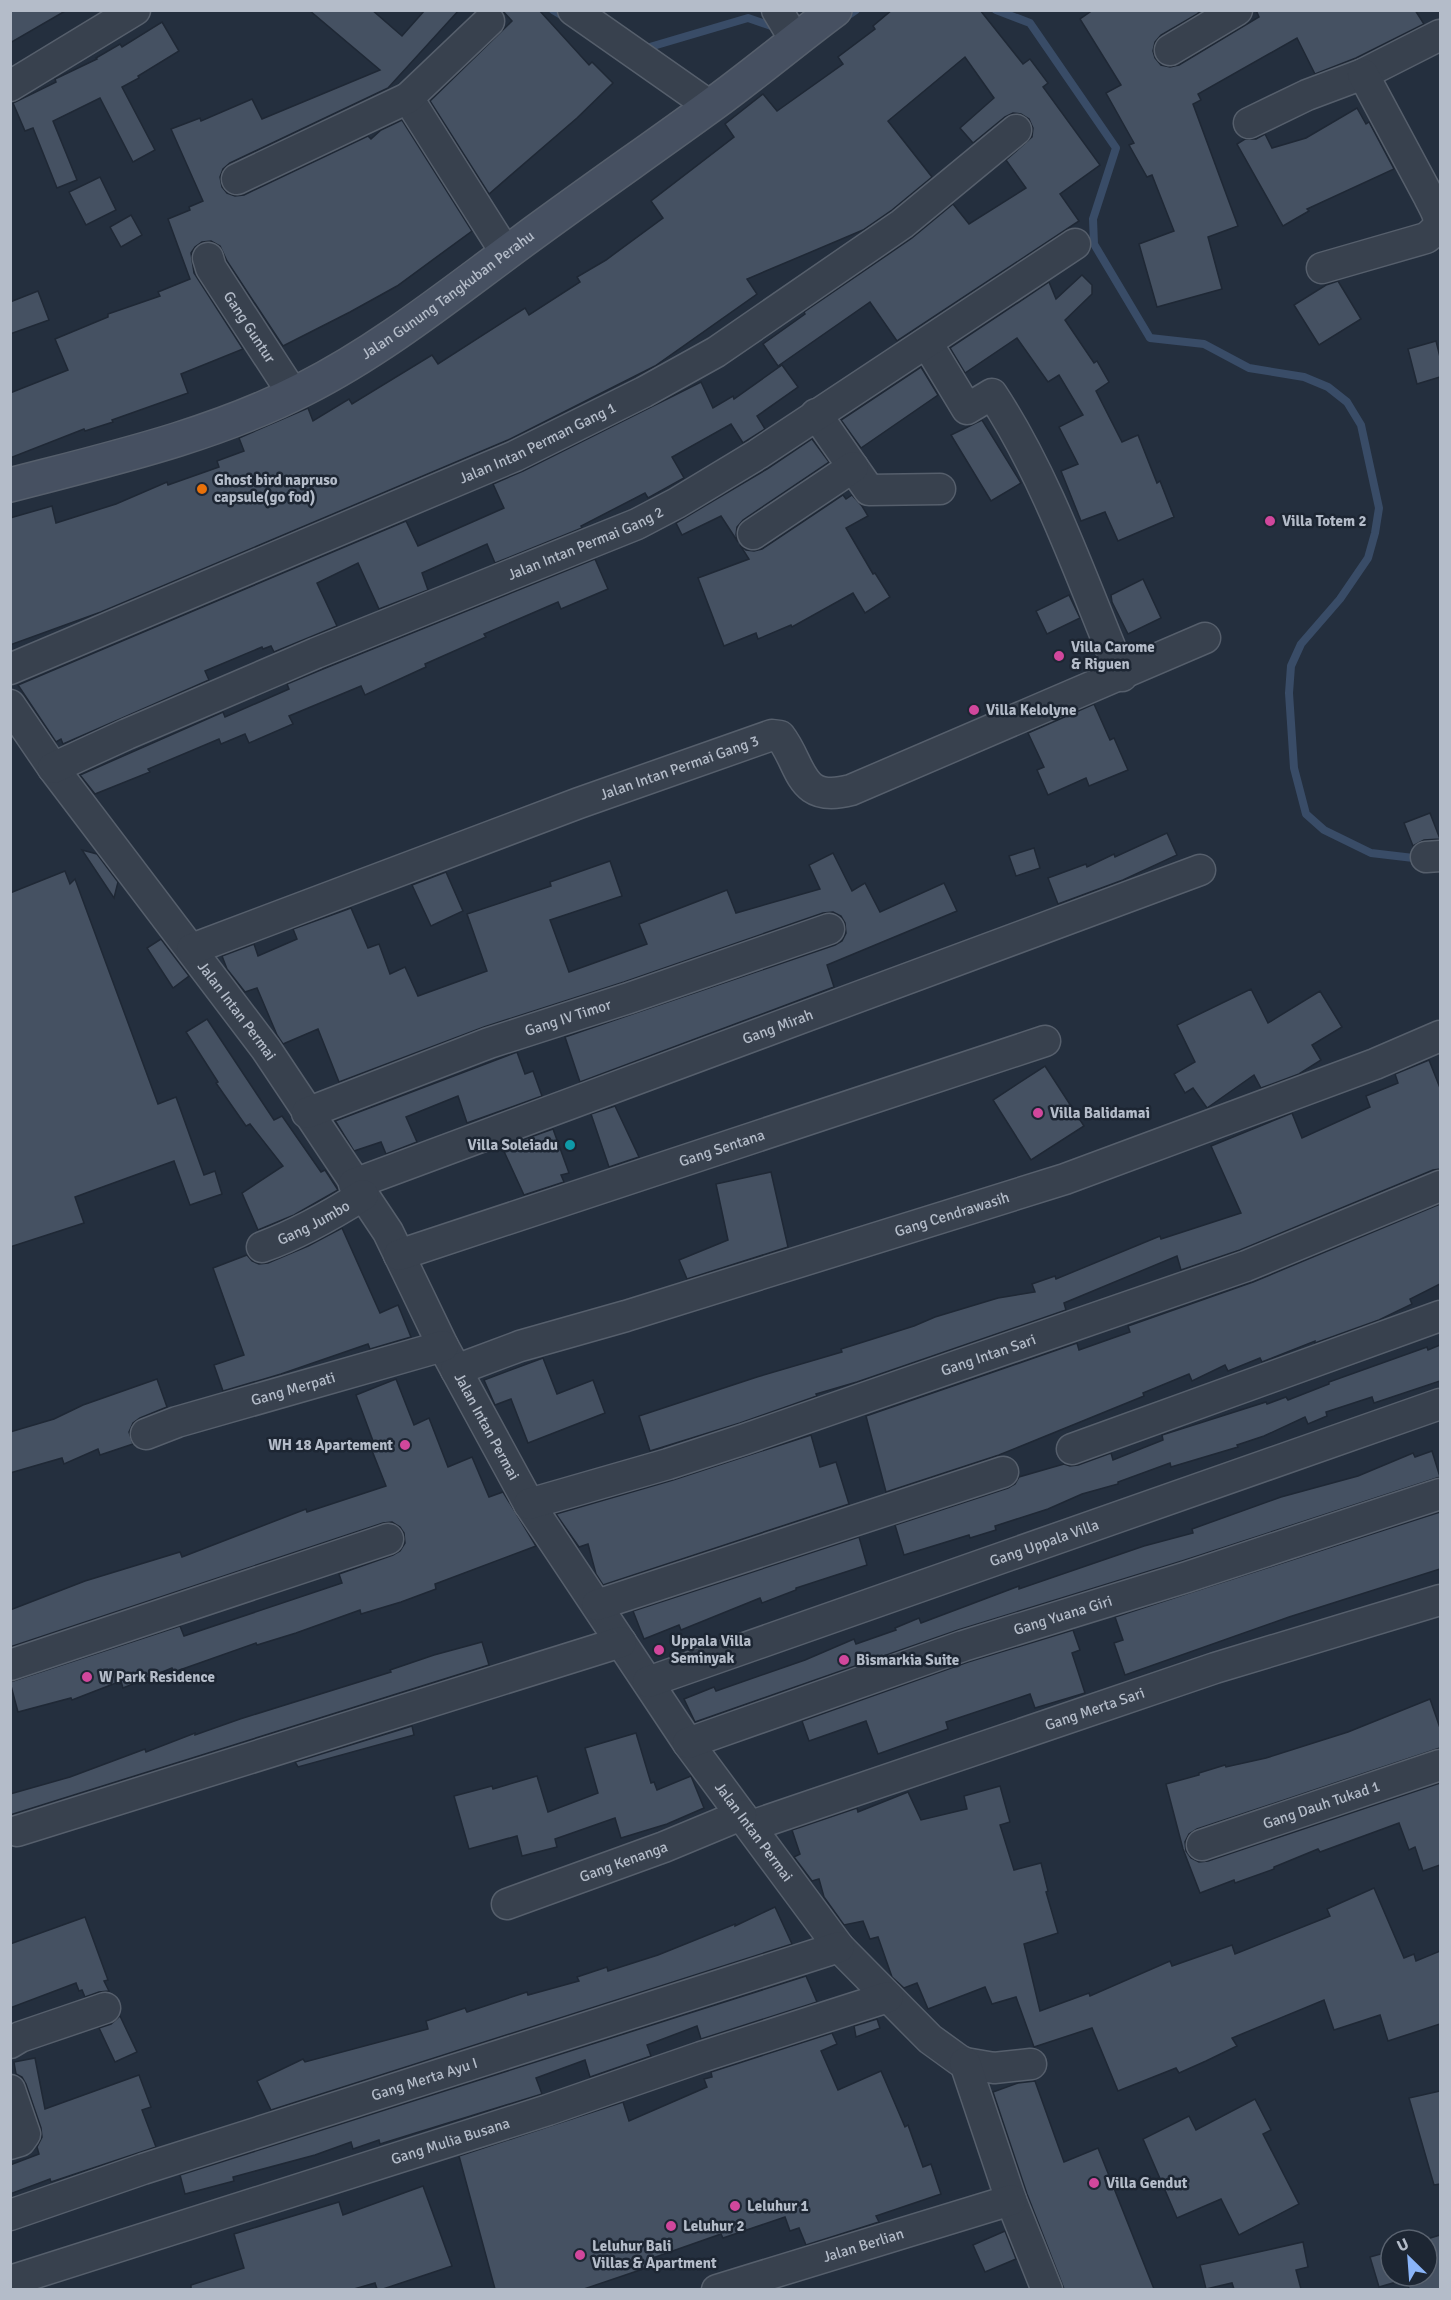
<svg xmlns="http://www.w3.org/2000/svg" width="1451" height="2300" font-family="Signika,sans-serif">
  <style>
    .lines { fill: none; stroke-linecap: round; stroke-linejoin: round }
    .stream { stroke: #394c67; stroke-width: 8 }
    .building { fill: #455162; stroke: #1f2835; stroke-width: 1.5 }
    .street-casing { stroke: #565f6c; stroke-width: 33 }
    .secondary-casing { stroke: #565f6c; stroke-width: 36 }
    .street { stroke: #38414e; stroke-width: 30 }
    .secondary { stroke: #465061; stroke-width: 33 }
    .food-dot { fill: #e8710a; stroke: #1d2633; stroke-width: 2 }
    .hotel-dot { fill: #d1479c; stroke: #1d2633; stroke-width: 2 }
    .culture-dot { fill: #0f9aa8; stroke: #1d2633; stroke-width: 2 }
    .labels { text-anchor: middle; stroke-width: 5; stroke-linejoin: round; paint-order: stroke }
    .street-label { font-size: 15px; fill: #b4bcc9; stroke: #1d2633 }
    .poi-label { font-size: 15px; font-weight: bold; fill: #b4bcc9; stroke: #1d2633; text-anchor: start }
  </style>
  <rect width="100%" height="100%" fill="#242f3e"/>
  <g class="lines">
    <g class="stream">
      <polyline points="553,10 568,19"/>
      <polyline points="996,10 1030,23 1116,148 1093,219 1094,244 1150,338 1204,344 1249,368 1304,377 1328,387 1347,402 1361,425 1379,508 1375,533 1368,558 1340,599 1301,644 1291,666 1289,693 1294,768 1306,814 1324,830 1371,853 1422,859"/>
      <polyline points="843,19 856,10"/>
      <polyline points="643,49 748,18 777,28"/>
    </g>
  </g>
  <g class="building">
    <polygon points="10,10 67,10 10,43"/>
    <polygon points="309,10 372,10 402,36 425,10 459,10 388,88 230,163 223,169 220,177 222,187 227,193 235,196 244,195 368,136 371,139 381,130 402,120 472,231 397,286 350,312 283,346 227,261 220,246 211,241 202,242 195,247 191,253 194,273 243,349 181,374 188,393 112,420 113,422 85,431 84,429 10,458 10,393 68,370 55,339 108,317 108,314 160,296 158,292 190,279 168,219 190,210 189,207 203,201 171,129 200,118 201,121 252,99 262,119 380,70"/>
    <polygon points="502,10 539,10 589,65 592,62 613,83 577,118 489,194 430,101 512,21"/>
    <polygon points="892,10 980,10 1023,64 1030,59 1048,83 1043,87 1100,165 1060,194 1079,221 897,341 870,302 778,366 763,344 805,314 804,312 912,238 953,204 969,224 1026,188 1006,160 1032,137 1033,128 1029,119 1021,114 1013,113 1005,117 973,143 960,128 994,98 965,57 888,121 932,177 892,210 863,230 747,279 757,294 655,366 508,440 101,612 10,645 10,518 52,506 56,523 116,504 167,482 168,485 219,467 217,461 244,451 239,438 308,408 313,421 349,399 352,404 432,355 438,364 525,308 529,315 580,282 577,277 606,260 663,218 651,201 734,137 725,124 763,94 777,111 843,64 838,57 875,29 873,26"/>
    <polygon points="1093,10 1197,10 1199,13 1161,35 1155,42 1153,51 1155,58 1161,65 1170,67 1179,65 1259,17 1256,10 1415,10 1424,24 1356,58 1315,74 1297,38 1198,94 1201,100 1193,104 1238,226 1208,237 1222,289 1157,307 1139,244 1174,231 1152,175 1147,177 1129,145 1134,143 1106,93 1121,85 1080,19"/>
    <polygon points="162,22 179,51 138,76 139,78 122,87 155,150 133,162 100,98 53,121 77,180 57,188 33,128 25,131 13,103 56,82 55,79 97,59 96,58 120,44 122,47"/>
    <polygon points="1357,108 1366,124 1369,122 1394,169 1307,209 1309,211 1283,226 1237,144 1245,139 1256,139 1265,134 1272,148 1306,138"/>
    <polygon points="100,177 116,210 86,225 69,192"/>
    <polygon points="131,215 142,235 121,247 110,227"/>
    <polygon points="1082,275 1092,285 1092,294 1065,320 1094,363 1097,361 1109,382 1096,391 1122,442 1138,435 1157,483 1160,481 1174,517 1118,541 1105,512 1081,521 1061,471 1078,464 1059,427 1083,415 1059,375 1048,382 1017,338 965,373 950,348 1049,282 1056,299"/>
    <polygon points="1338,281 1361,319 1319,345 1294,305 1326,285"/>
    <polygon points="38,291 49,320 10,334 10,302"/>
    <polygon points="1436,341 1440,357 1440,377 1417,384 1408,349"/>
    <polygon points="782,365 798,387 757,416 765,429 743,443 731,424 672,457 684,478 648,498 645,493 581,526 582,528 495,563 487,544 422,573 428,590 379,609 358,563 317,583 337,626 274,652 271,646 263,649 262,647 205,671 209,680 63,744 61,739 56,742 18,685 406,521 418,546 504,508 493,484 523,471 701,382 713,408 733,396 734,399"/>
    <polygon points="921,367 938,395 861,448 841,420"/>
    <polygon points="982,420 1021,483 991,501 951,435"/>
    <polygon points="812,439 829,462 743,520 737,527 736,535 738,542 721,516 682,535 676,523 767,469"/>
    <polygon points="843,495 846,499 852,495 862,506 868,516 846,528 873,574 875,573 890,597 865,613 853,593 792,627 791,625 758,639 756,633 724,646 698,578 749,559 740,545 746,550 754,551 762,549"/>
    <polygon points="595,559 608,589 561,609 558,602 484,634 486,637 425,664 426,667 365,695 361,686 289,716 293,724 249,743 245,734 221,744 219,739 148,769 150,772 95,794 80,775 223,712 225,717 289,689 287,684 323,669"/>
    <polygon points="1143,579 1161,618 1128,634 1112,602 1111,595"/>
    <polygon points="1069,595 1080,618 1047,634 1036,611"/>
    <polygon points="1094,704 1110,740 1114,738 1128,770 1089,786 1086,778 1048,795 1037,770 1044,767 1028,733"/>
    <polygon points="1430,813 1440,839 1424,840 1413,846 1404,823"/>
    <polygon points="1167,833 1177,855 1123,880 1058,904 1048,878 1086,864 1087,867 1114,854 1115,857"/>
    <polygon points="1034,848 1040,868 1016,876 1009,856"/>
    <polygon points="82,850 97,854 118,882 114,898"/>
    <polygon points="833,853 852,891 865,883 880,912 944,883 957,911 827,965 834,987 580,1082 565,1037 835,945 842,941 846,933 845,923 841,916 833,912 823,913 624,982 484,1027 339,1082 318,1029 283,1044 277,1035 257,988 245,992 227,969 222,956 254,944 258,956 297,939 293,929 351,908 368,948 379,944 390,974 405,967 418,996 487,971 467,914 551,886 550,882 610,861 622,896 550,920 569,972 647,944 639,924 727,890 736,913 820,889 809,865"/>
    <polygon points="65,871 70,884 75,879 158,1104 176,1097 204,1175 215,1171 222,1194 190,1205 174,1161 75,1197 84,1223 10,1247 10,893"/>
    <polygon points="446,872 463,911 431,926 412,885"/>
    <polygon points="161,939 189,976 173,988 147,948"/>
    <polygon points="1251,989 1268,1023 1320,991 1342,1027 1312,1045 1321,1060 1299,1074 1261,1088 1254,1075 1207,1108 1193,1088 1185,1093 1174,1074 1195,1062 1177,1025"/>
    <polygon points="207,1019 274,1120 282,1116 321,1172 325,1170 338,1190 294,1215 258,1230 242,1193 283,1166 250,1124 246,1126 216,1083 218,1082 186,1032"/>
    <polygon points="517,1052 525,1074 533,1071 542,1096 467,1123 458,1096 406,1117 417,1142 386,1154 381,1142 354,1151 336,1122 335,1121"/>
    <polygon points="1429,1060 1440,1088 1440,1169 1433,1170 1240,1250 1181,1270 1177,1256 1064,1303 1066,1310 857,1382 816,1394 817,1396 740,1423 650,1451 639,1416 757,1377 842,1352 841,1349 914,1326 935,1317 998,1298 1035,1292 1032,1284 1055,1276 1056,1279 1160,1236 1161,1239 1241,1213 1211,1146 1292,1113 1302,1138 1370,1107 1366,1096 1398,1083 1395,1074"/>
    <polygon points="1045,1066 1084,1126 1031,1160 993,1100"/>
    <polygon points="615,1106 639,1157 609,1167 591,1114"/>
    <polygon points="553,1129 569,1173 561,1175 564,1182 524,1195 502,1147"/>
    <polygon points="771,1172 788,1247 687,1279 679,1260 728,1240 716,1184"/>
    <polygon points="1440,1204 1440,1284 1410,1299 1412,1304 1379,1320 1315,1343 1315,1341 1262,1362 1260,1358 1228,1371 1225,1365 1192,1381 1189,1374 1143,1393 1144,1396 999,1455 886,1492 866,1416 1077,1343 1079,1350 1130,1332 1128,1326 1253,1282"/>
    <polygon points="342,1228 380,1313 398,1305 411,1337 370,1349 368,1344 281,1374 223,1391 214,1365 244,1355 213,1268 247,1255 252,1261 259,1264 268,1263 308,1246"/>
    <polygon points="1440,1345 1440,1381 1374,1403 1372,1397 1326,1412 1327,1416 1308,1424 1305,1417 1264,1436 1237,1445 1238,1447 1171,1467 1170,1463 1118,1482 1118,1484 1082,1494 1048,1509 995,1526 996,1530 970,1538 969,1535 904,1555 895,1525 1008,1488 1015,1484 1019,1477 1064,1464 1070,1466 1078,1465 1111,1453 1113,1460 1163,1440 1162,1435 1266,1402 1267,1404 1286,1397 1288,1400 1329,1384 1329,1382 1427,1347 1428,1350"/>
    <polygon points="543,1358 557,1394 593,1380 605,1413 528,1443 511,1399 495,1405 484,1380"/>
    <polygon points="157,1379 167,1407 140,1418 133,1423 129,1432 133,1444 100,1455 98,1449 64,1464 62,1458 10,1473 10,1432 54,1419 83,1405"/>
    <polygon points="396,1379 414,1425 429,1418 448,1467 472,1457 489,1497 503,1492 536,1546 435,1584 436,1589 401,1602 361,1614 360,1610 296,1633 257,1645 256,1643 174,1672 172,1668 123,1688 121,1681 72,1700 71,1698 18,1712 10,1682 180,1626 184,1636 342,1583 339,1574 393,1555 400,1551 405,1543 404,1533 400,1527 392,1522 383,1523 10,1647 10,1610 85,1581 180,1552 182,1557 306,1509 307,1512 386,1486 369,1443 373,1441 356,1395"/>
    <polygon points="811,1435 820,1467 836,1462 849,1504 603,1585 596,1574 588,1544 579,1547 556,1514 673,1480"/>
    <polygon points="1432,1451 1440,1477 1182,1561 958,1630 695,1722 684,1699 714,1687 716,1691 805,1660 854,1639 856,1644 896,1630 895,1628 919,1618 921,1623 1019,1586 1019,1589 1144,1546 1193,1533 1192,1529 1281,1497 1358,1476 1413,1453 1415,1457"/>
    <polygon points="1440,1512 1440,1569 1289,1617 1125,1675 1114,1643 1123,1640 1115,1617"/>
    <polygon points="859,1537 867,1565 796,1588 796,1590 762,1603 760,1598 681,1630 679,1625 644,1639 633,1611"/>
    <polygon points="1073,1630 1080,1650 1072,1653 1085,1693 1035,1708 1030,1694 946,1722 948,1729 878,1754 866,1721 809,1741 802,1721 968,1662"/>
    <polygon points="482,1642 489,1665 10,1815 10,1794 70,1777 145,1749 146,1752 195,1733 195,1735 240,1719 391,1672 390,1670 434,1655"/>
    <polygon points="1430,1699 1440,1728 1440,1748 1197,1829 1189,1834 1185,1842 1186,1851 1191,1858 1199,1862 1208,1861 1440,1783 1440,1865 1423,1871 1415,1847 1409,1850 1399,1823 1320,1852 1318,1849 1274,1867 1274,1869 1235,1883 1234,1880 1200,1893 1183,1849 1166,1784 1199,1775 1199,1773 1225,1765 1226,1767 1266,1758 1348,1732"/>
    <polygon points="412,1726 414,1735 298,1767 295,1762"/>
    <polygon points="636,1733 651,1783 654,1782 657,1790 691,1776 704,1808 667,1824 621,1838 615,1818 555,1839 557,1847 522,1856 517,1836 469,1849 454,1796 492,1786 493,1789 537,1776 548,1812 598,1793 585,1748"/>
    <polygon points="1000,1786 1010,1822 1000,1825 1014,1870 1041,1863 1048,1891 1046,1892 1058,1933 1024,1944 1040,2011 1089,1993 1090,1996 1170,1961 1172,1966 1232,1945 1235,1954 1330,1916 1327,1909 1374,1888 1404,1958 1414,1954 1416,1961 1440,1951 1440,2024 1388,2041 1380,2015 1334,2030 1324,2000 1232,2038 1237,2046 1206,2061 1179,2073 1176,2068 1118,2091 1092,2028 1034,2047 1016,1997 992,2004 985,1987 928,2009 917,1983 904,1988 892,1977 878,1937 870,1939 863,1921 844,1925 824,1897 819,1879 812,1881 794,1857 800,1854 792,1830 857,1808 858,1812 908,1792 921,1820 967,1809 964,1796"/>
    <polygon points="775,1907 792,1944 271,2110 257,2081 303,2059 305,2062 428,2029 426,2021 465,2008 467,2012 527,1992 528,1995 579,1981 577,1977 607,1967 608,1971 658,1955 735,1924 735,1926"/>
    <polygon points="85,1917 108,1980 104,1981 109,1991 99,1992 85,1997 82,1990 79,1991 76,1983 10,2008 10,1944"/>
    <polygon points="806,1976 817,2002 701,2039 697,2026 647,2045 651,2056 590,2077 585,2060 536,2078 542,2094 380,2144 379,2140 353,2149 351,2142 315,2155 233,2177 234,2181 185,2194 180,2175"/>
    <polygon points="120,2016 137,2052 115,2062 99,2028 111,2024"/>
    <polygon points="877,2019 880,2028 856,2037 854,2026"/>
    <polygon points="832,2033 837,2044 821,2051 838,2090 881,2071 905,2127 908,2125 923,2167 931,2164 941,2194 876,2216 879,2222 806,2245 799,2228 790,2231 785,2217 723,2238 721,2234 647,2260 649,2267 584,2289 495,2289 459,2156 623,2102 629,2121 707,2087 704,2079 712,2077 711,2072"/>
    <polygon points="35,2058 45,2109 139,2075 151,2107 142,2110 156,2147 51,2182 50,2179 10,2194 10,2165 39,2154 37,2147 42,2137 41,2128 26,2084 22,2077 16,2074 14,2062"/>
    <polygon points="1035,2081 1064,2162 1098,2148 1154,2289 1064,2289 1027,2194 993,2092 1018,2083"/>
    <polygon points="1440,2091 1440,2184 1434,2185 1409,2098"/>
    <polygon points="1255,2099 1271,2130 1263,2134 1299,2204 1239,2235 1221,2199 1177,2218 1143,2139 1189,2116 1196,2130"/>
    <polygon points="423,2186 452,2266 383,2289 377,2289 375,2283 354,2289 191,2289 191,2285 244,2268 234,2234 339,2202 343,2215"/>
    <polygon points="1005,2231 1016,2259 985,2272 973,2245"/>
    <polygon points="1440,2235 1440,2289 1409,2289 1407,2279 1379,2287 1370,2257 1391,2251 1391,2276 1427,2276 1427,2240 1424,2240"/>
    <polygon points="1303,2242 1308,2267 1296,2270 1301,2289 1234,2289 1232,2283 1206,2289 1200,2265"/>
  </g>
  <g class="lines">
    <defs>
      <g id="street">
        <polyline points="573,10 710,106"/>
        <polyline points="777,10 795,40"/>
        <polyline points="1170,50 1237,10"/>
        <polyline points="10,86 135,10"/>
        <polyline points="408,98 506,253"/>
        <polyline points="1249,123 1307,95 1363,74 1440,35"/>
        <polyline points="237,179 408,98 489,21"/>
        <path id="s1" d="M 208,258 L 211,268 L 293,394"/>
        <path d="M 1322,268 L 1426,238 C 1446,224 1438,215 1429,197 L 1363,74"/>
        <path d="M 927,343 L 967,409 L 992,394 C 1047,477 1083,583 1122,676"/>
        <polyline points="816,414 869,490 940,489"/>
        <polyline points="753,534 853,467"/>
        <path id="s2" d="M 10,669 L 515,456 L 644,392 L 716,352 L 902,224 L 1016,130"/>
        <path id="s3" d="M 10,705 L 53,768 L 266,1049 L 388,1232 L 443,1346 L 529,1504 L 688,1743 L 839,1947 L 930,2039 L 959,2060 L 965,2063 L 994,2068 L 1031,2064"/>
        <path id="s4" d="M 53,768 L 127,734 L 316,653 L 637,524 L 677,503 L 758,454 L 1075,244"/>
        <polyline points="1426,857 1440,856"/>
        <path id="s5" d="M 192,949 L 579,803 L 772,735 L 780,736 C 803,766 798,804 851,790 L 1205,638"/>
        <path id="s6" d="M 307,1113 L 489,1043 L 629,998 L 829,929"/>
        <path id="s7" d="M 354,1184 L 1200,870"/>
        <path id="s8" d="M 262,1247 C 298,1234 330,1216 363,1195"/>
        <path id="s9" d="M 399,1255 L 1045,1041"/>
        <path id="s10" d="M 456,1370 L 520,1346 L 626,1316 L 1065,1179 L 1375,1064 L 1440,1036"/>
        <path id="s11" d="M 146,1434 L 177,1422 L 443,1346"/>
        <polyline points="1072,1449 1440,1316"/>
        <path id="s12" d="M 529,1504 L 668,1464 L 745,1439 L 1246,1266 L 1440,1186"/>
        <polyline points="597,1605 1003,1472"/>
        <polyline points="10,1665 388,1539"/>
        <path id="s13" d="M 648,1682 L 1440,1404"/>
        <path id="s14" d="M 688,1743 L 963,1646 L 1187,1577 L 1440,1494"/>
        <path id="s15" d="M 751,1826 L 1215,1668 L 1440,1600"/>
        <polyline points="17,1831 621,1642"/>
        <path id="s16" d="M 1202,1845 L 1440,1765"/>
        <path id="s17" d="M 507,1904 L 664,1847 L 741,1815"/>
        <polyline points="10,2043 20,2037 105,2008"/>
        <polyline points="965,2063 1011,2200 1047,2290"/>
        <polyline points="10,2090 25,2134 20,2141 10,2144"/>
        <path id="s18" d="M 10,2215 L 143,2169 L 839,1947"/>
        <path id="s19" d="M 10,2281 L 548,2110 L 701,2057 L 888,1997"/>
        <path id="s20" d="M 717,2290 L 1011,2200"/>
      </g>
      <g id="secondary">
        <path id="s21" d="M 10,485 C 110,459 212,436 304,389 C 383,349 453,292 524,240 C 585,195 647,152 709,107 C 752,76 792,42 835,10"/>
      </g>
    </defs>
    <use href="#street" class="street-casing"/>
    <use href="#secondary" class="secondary-casing"/>
    <use href="#street" class="street"/>
    <use href="#secondary" class="secondary"/>
  </g>
  <circle class="food-dot" cx="202" cy="489" r="6"/>
  <g class="hotel-dot">
    <circle cx="1270" cy="521" r="6"/>
    <circle cx="1059" cy="656" r="6"/>
    <circle cx="974" cy="710" r="6"/>
    <circle cx="1038" cy="1113" r="6"/>
    <circle cx="405" cy="1445" r="6"/>
    <circle cx="659" cy="1650" r="6"/>
    <circle cx="844" cy="1660" r="6"/>
    <circle cx="87" cy="1677" r="6"/>
    <circle cx="1094" cy="2183" r="6"/>
    <circle cx="735" cy="2206" r="6"/>
    <circle cx="671" cy="2226" r="6"/>
    <circle cx="580" cy="2255" r="6"/>
  </g>
  <circle class="culture-dot" cx="570" cy="1145" r="6"/>
  <g class="labels">
    <g class="street-label">
      <text dy="5" stroke="none"><textPath href="#s21" startOffset="482">Jalan Gunung Tangkuban Perahu</textPath></text>
      <text dy="5" stroke="none"><textPath href="#s1" startOffset="81">Gang Guntur</textPath></text>
      <text dy="5" stroke="none"><textPath href="#s2" startOffset="574">Jalan Intan Perman Gang 1</textPath></text>
      <text dy="5" stroke="none"><textPath href="#s4" startOffset="578">Jalan Intan Permai Gang 2</textPath></text>
      <text dy="5" stroke="none"><textPath href="#s5" startOffset="520">Jalan Intan Permai Gang 3</textPath></text>
      <text dy="5" stroke="none"><textPath href="#s3" startOffset="381">Jalan Intan Permai</textPath></text>
      <text dy="5" stroke="none"><textPath href="#s6" startOffset="278">Gang IV Timor</textPath></text>
      <text dy="5" stroke="none"><textPath href="#s7" startOffset="452">Gang Mirah</textPath></text>
      <text dy="5" stroke="none"><textPath href="#s9" startOffset="340">Gang Sentana</textPath></text>
      <text dy="5" stroke="none"><textPath href="#s10" startOffset="520">Gang Cendrawasih</textPath></text>
      <text dy="5" stroke="none"><textPath href="#s8" startOffset="57">Gang Jumbo</textPath></text>
      <text dy="5" stroke="none"><textPath href="#s12" startOffset="483">Gang Intan Sari</textPath></text>
      <text dy="5" stroke="none"><textPath href="#s11" startOffset="154">Gang Merpati</textPath></text>
      <text dy="5" stroke="none"><textPath href="#s3" startOffset="867">Jalan Intan Permai</textPath></text>
      <text dy="5" stroke="none"><textPath href="#s13" startOffset="420">Gang Uppala Villa</textPath></text>
      <text dy="5" stroke="none"><textPath href="#s14" startOffset="396">Gang Yuana Giri</textPath></text>
      <text dy="5" stroke="none"><textPath href="#s15" startOffset="363">Gang Merta Sari</textPath></text>
      <text dy="5" stroke="none"><textPath href="#s16" startOffset="126">Gang Dauh Tukad 1</textPath></text>
      <text dy="5" stroke="none"><textPath href="#s3" startOffset="1353">Jalan Intan Permai</textPath></text>
      <text dy="5" stroke="none"><textPath href="#s17" startOffset="124">Gang Kenanga</textPath></text>
      <text dy="5" stroke="none"><textPath href="#s18" startOffset="436">Gang Merta Ayu I</textPath></text>
      <text dy="5" stroke="none"><textPath href="#s19" startOffset="462">Gang Mulia Busana</textPath></text>
      <text dy="5" stroke="none"><textPath href="#s20" startOffset="153">Jalan Berlian</textPath></text>
    </g>
    <g class="poi-label">
      <text x="214" y="485">Ghost bird napruso<tspan x="214" dy="17">capsule(go fod)</tspan></text>
      <text x="1282" y="526">Villa Totem 2</text>
      <text x="1071" y="652">Villa Carome<tspan x="1071" dy="17">&amp; Riguen</tspan></text>
      <text x="986" y="715">Villa Kelolyne</text>
      <text x="1050" y="1118">Villa Balidamai</text>
      <text x="558" y="1150" text-anchor="end">Villa Soleiadu</text>
      <text x="393" y="1450" text-anchor="end">WH 18 Apartement</text>
      <text x="671" y="1646">Uppala Villa<tspan x="671" dy="17">Seminyak</tspan></text>
      <text x="856" y="1665">Bismarkia Suite</text>
      <text x="99" y="1682">W Park Residence</text>
      <text x="1106" y="2188">Villa Gendut</text>
      <text x="747" y="2211">Leluhur 1</text>
      <text x="683" y="2231">Leluhur 2</text>
      <text x="592" y="2251">Leluhur Bali<tspan x="592" dy="17">Villas &amp; Apartment</tspan></text>
    </g>
  </g>
  <rect width="1451" height="2300" fill="none" stroke="#b4bcc9" stroke-width="24"/>
  <g transform="translate(1409 2258) rotate(335)"><circle r="28" fill="#1d2633" stroke="#59626f" stroke-width="1.5"/>
  <path d="M0-4.5L10 22L0 15L-10 22Z" fill="#8ab4f8"/>
  <text y="-9" font-size="16" font-weight="bold" text-anchor="middle" fill="#b4bcc9">U</text>
  </g>
</svg>
